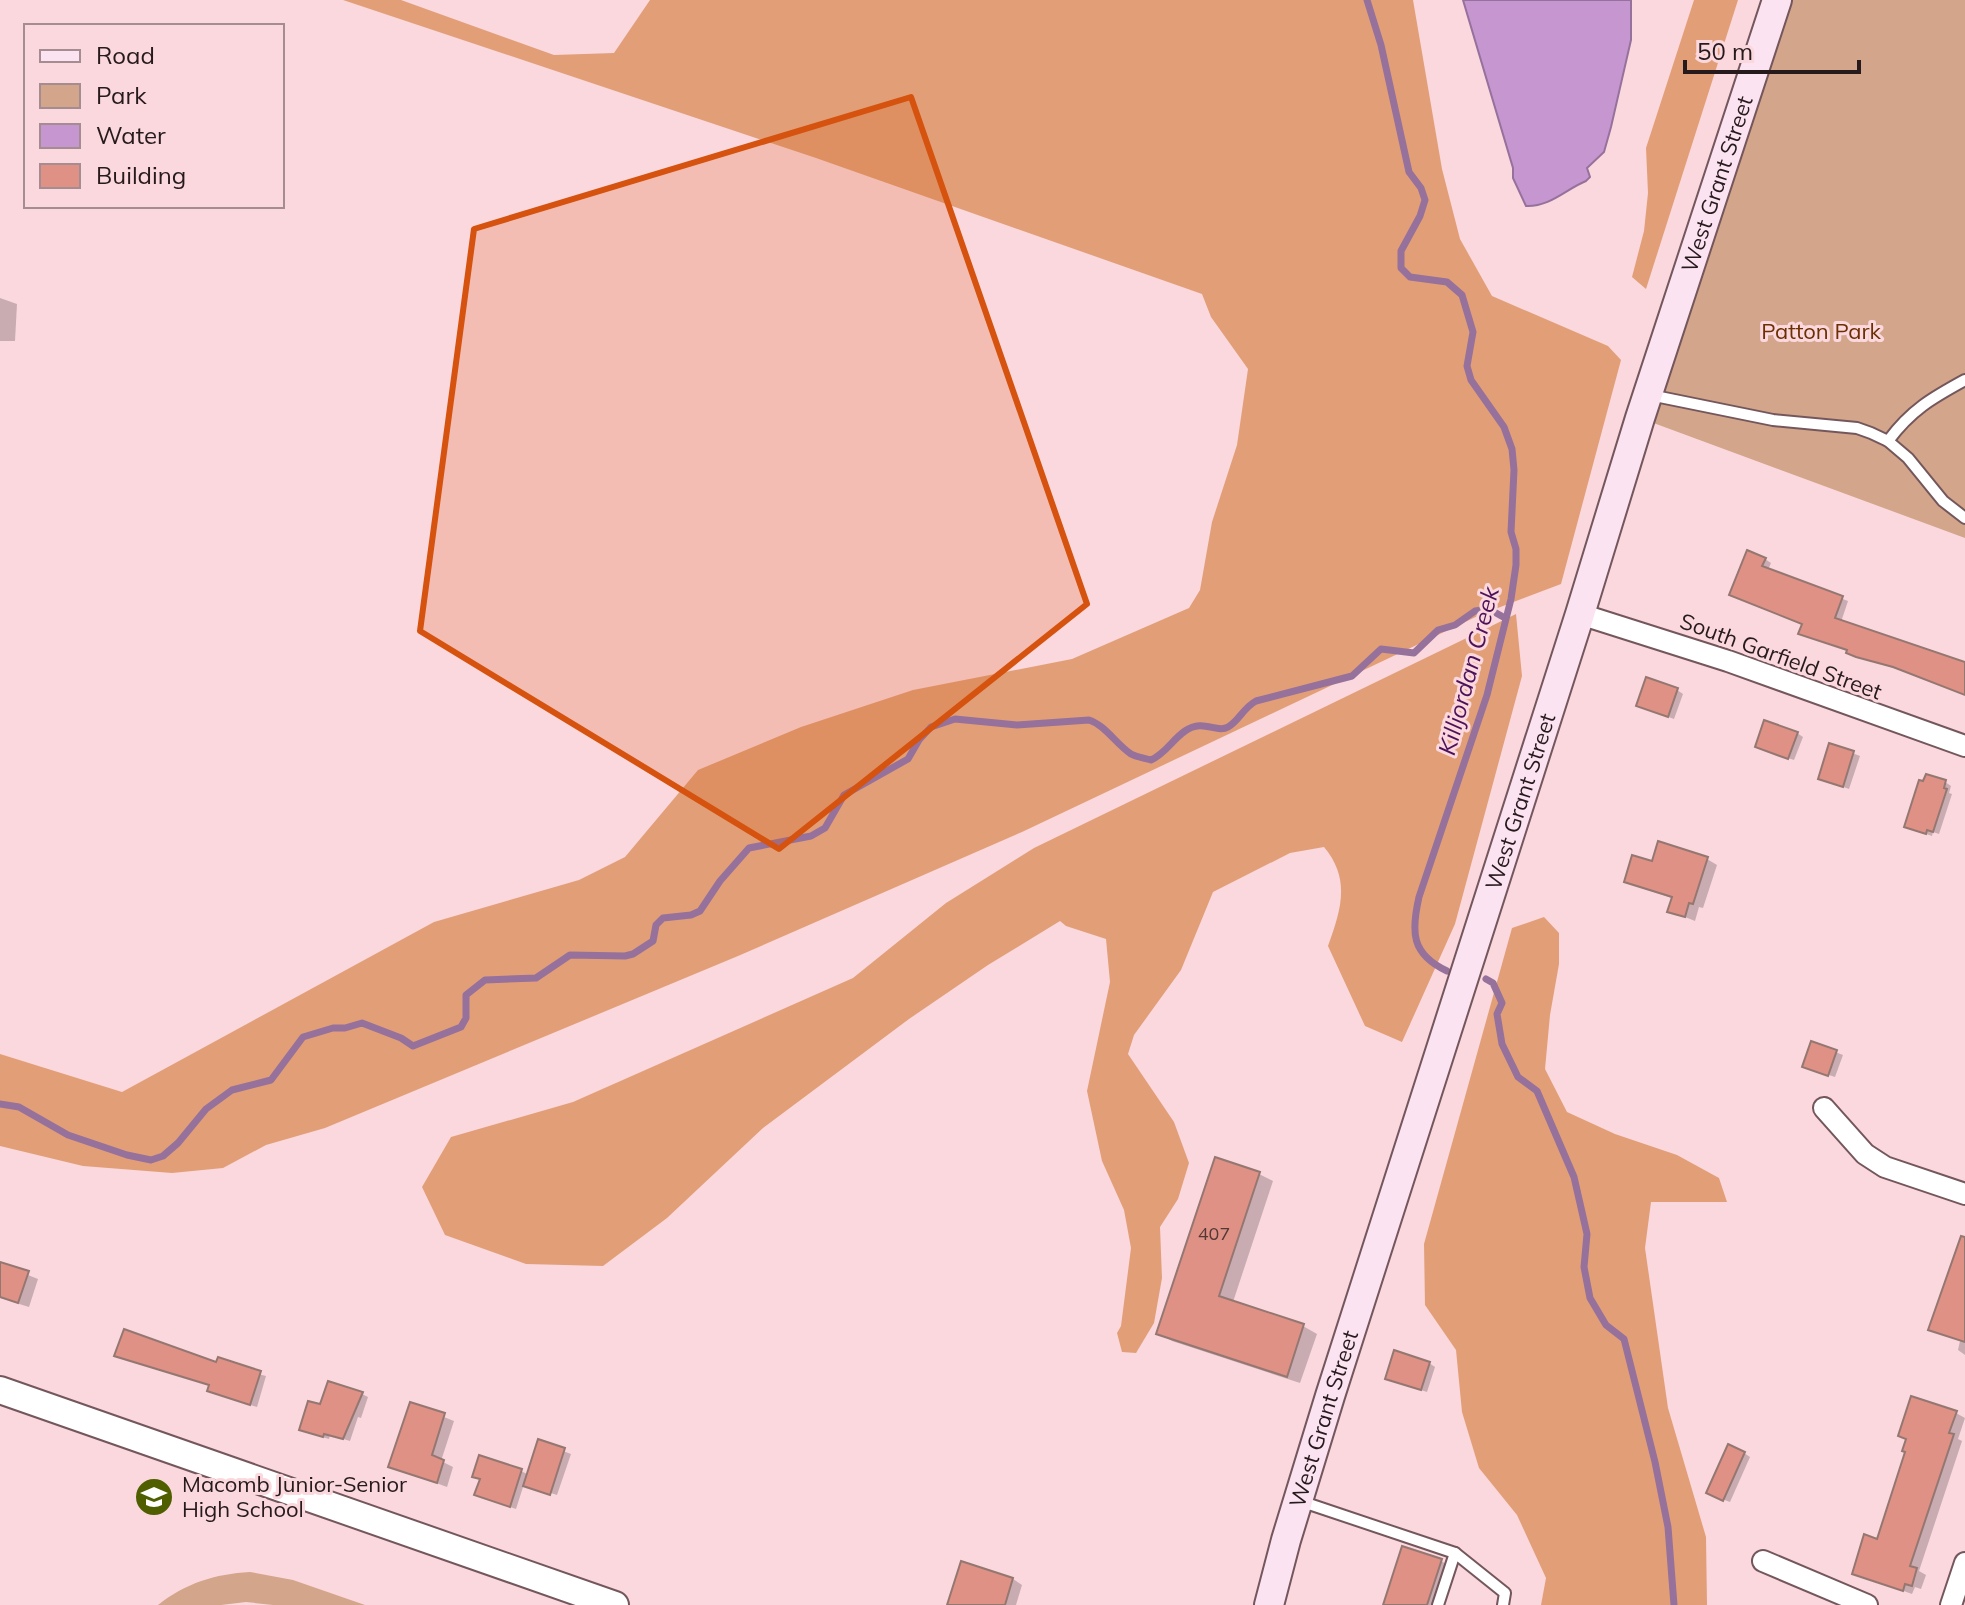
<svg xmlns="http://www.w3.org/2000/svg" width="1965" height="1605" font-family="Mulish,sans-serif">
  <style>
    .green { fill: #d3a58a }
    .forest { fill: #e29f77 }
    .water { fill: #c696d1; stroke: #96719b; stroke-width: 2 }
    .shadow { fill: #0003 }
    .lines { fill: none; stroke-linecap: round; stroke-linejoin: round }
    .stream { stroke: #96719b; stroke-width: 7 }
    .building { fill: #df9185; stroke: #957772; stroke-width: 2 }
    .service-casing { stroke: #74575c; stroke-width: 14 }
    .minor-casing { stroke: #74575c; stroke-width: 24 }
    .tertiary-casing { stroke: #74575c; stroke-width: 30 }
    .secondary-casing { stroke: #74575c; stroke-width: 32 }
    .service { stroke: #fff; stroke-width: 10 }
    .minor { stroke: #fff; stroke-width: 20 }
    .tertiary { stroke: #fff; stroke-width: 26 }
    .secondary { stroke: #fbe3f1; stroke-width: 28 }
    .marked { fill: #d5530e; fill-opacity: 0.2; stroke: #d5530e; stroke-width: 6; stroke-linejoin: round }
    .labels { text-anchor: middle; stroke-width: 6; stroke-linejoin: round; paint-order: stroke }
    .number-label { font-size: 18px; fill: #543836 }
    .street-label { font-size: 22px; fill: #261a1c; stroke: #fad8de }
    .park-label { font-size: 22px; fill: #6c3000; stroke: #fad8de }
    .poi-label { font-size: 22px; fill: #261a1c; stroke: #fad8de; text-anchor: start }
    .water-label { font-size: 24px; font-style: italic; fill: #4c1158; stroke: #fad8de }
  </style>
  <rect width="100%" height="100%" fill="#fad8de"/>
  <g class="green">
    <polygon points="1776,0 1965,0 1965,538 1640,418"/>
    <path d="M 250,1572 L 293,1580 L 365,1605 L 273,1605 L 246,1602 L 221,1605 L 158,1605 C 186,1583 215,1574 250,1572 Z"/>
  </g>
  <g class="forest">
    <polygon points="343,0 401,0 554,55 614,53 650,0 1413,0 1442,169 1460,239 1492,296 1608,346 1621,360 1561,584 1482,614 1022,832 738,956 325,1128 266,1145 223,1168 172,1173 83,1166 0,1146 0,1054 122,1092 434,922 579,880 625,857 698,770 801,727 913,690 1072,659 1189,608 1200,590 1212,522 1237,445 1248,369 1211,317 1202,294 816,158"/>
    <polygon points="1694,0 1738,0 1646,289 1632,277 1644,231 1648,193 1646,148"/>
    <path d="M 1516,614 L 1522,676 L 1455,924 L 1402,1042 L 1365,1026 L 1328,946 C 1341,910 1351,879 1324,847 L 1290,853 L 1213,892 L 1181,970 L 1134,1035 L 1128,1054 L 1174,1122 L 1189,1163 L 1178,1199 L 1160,1227 L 1162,1278 L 1154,1323 L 1136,1353 L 1122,1352 L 1117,1333 L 1121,1326 L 1131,1248 L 1124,1210 L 1102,1161 L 1087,1091 L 1110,982 L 1106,939 L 1066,926 L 1060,921 L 988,965 L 909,1019 L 763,1128 L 667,1218 L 603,1266 L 526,1264 L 445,1235 L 422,1187 L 451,1137 L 573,1102 L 853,978 L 946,903 L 1034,848 Z"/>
    <polygon points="1544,917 1559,933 1559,964 1550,1015 1545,1069 1567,1112 1615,1134 1677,1155 1719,1178 1727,1202 1651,1202 1645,1248 1668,1408 1706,1537 1707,1605 1541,1605 1546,1578 1517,1515 1479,1468 1462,1412 1456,1350 1425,1305 1424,1244 1512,928"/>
  </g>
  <path class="water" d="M 1463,0 L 1631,0 L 1631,40 L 1611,127 L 1604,152 L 1587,168 L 1590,177 L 1586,181 C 1566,189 1550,207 1526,206 L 1513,178 L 1513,168 Z"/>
  <g class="shadow">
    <polygon points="0,298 17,304 15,341 0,341"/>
    <polygon points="1765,559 1771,563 1768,570 1848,601 1841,622 1965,664 1965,695 1933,681 1854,655 1804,624 1737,598"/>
    <polygon points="1677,690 1683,694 1674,719 1644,708"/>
    <polygon points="1797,733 1803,737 1794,760 1764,750"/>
    <polygon points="1831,745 1860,756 1849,789 1827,781"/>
    <polygon points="1945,782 1951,786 1949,793 1952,794 1939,834 1933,832 1932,836 1912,829"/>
    <polygon points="1707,859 1717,865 1703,908 1699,907 1695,921 1670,911 1674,899 1626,881"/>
    <polygon points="1812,1043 1843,1055 1835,1077 1811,1069"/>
    <polygon points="1259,1174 1273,1181 1233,1302 1303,1326 1317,1334 1300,1383 1172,1341 1158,1333"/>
    <polygon points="1965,1256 1965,1355 1958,1350 1960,1341 1931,1329"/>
    <polygon points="0,1264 38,1279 29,1307 0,1298"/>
    <polygon points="1429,1363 1435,1367 1427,1392 1393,1381"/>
    <polygon points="217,1364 266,1376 257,1407 216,1394"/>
    <polygon points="362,1394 368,1397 361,1418 358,1417 350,1441 330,1435 329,1439 308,1433 322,1407"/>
    <polygon points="411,1404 454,1421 441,1461 453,1467 447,1487 390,1466"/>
    <polygon points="1956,1413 1965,1418 1958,1439 1962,1441 1919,1571 1926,1575 1921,1589 1915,1587 1912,1594 1854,1573 1879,1541"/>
    <polygon points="539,1442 571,1454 557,1495 524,1484 516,1509 483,1498 481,1480 474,1476 521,1471 529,1475"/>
    <polygon points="1744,1453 1750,1457 1730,1502 1714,1496"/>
    <polygon points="1441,1561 1455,1569 1443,1605 1385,1605"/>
    <polygon points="962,1564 1013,1579 1022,1585 1016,1605 949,1605"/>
  </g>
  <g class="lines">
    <g class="stream">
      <path d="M 1367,0 L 1381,45 L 1409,172 L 1421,188 L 1425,200 L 1420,216 L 1401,251 L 1401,268 L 1410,277 L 1447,282 L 1462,295 L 1473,332 L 1467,366 L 1471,380 L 1504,427 L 1512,449 L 1514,470 L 1511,532 L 1516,549 L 1516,565 L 1511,599 L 1487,695 L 1419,897 C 1411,932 1411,954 1447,971"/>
      <polyline points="1486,979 1493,983 1502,1003 1497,1014 1502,1044 1518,1077 1537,1091 1574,1177 1587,1234 1584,1267 1590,1298 1606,1325 1624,1339 1655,1462 1668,1527 1674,1605"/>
      <path d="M 0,1104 L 19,1107 L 68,1135 L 127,1155 L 151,1160 L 163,1156 L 178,1143 L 206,1109 L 232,1090 L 271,1080 L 303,1037 L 333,1028 L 345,1028 L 362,1023 L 401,1038 L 413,1046 L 461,1027 L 466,1018 L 466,995 L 485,980 L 536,978 L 570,955 L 625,956 L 633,954 L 653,941 L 656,925 L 663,918 L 691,915 L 700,911 L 720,881 L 749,848 L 811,836 L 825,828 L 844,795 L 908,759 L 919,740 L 931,727 L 955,719 L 1017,725 L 1089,720 C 1105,725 1116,744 1131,754 C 1136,757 1145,758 1151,760 C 1166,753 1172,740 1185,731 C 1203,718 1217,734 1228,727 C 1239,721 1243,708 1256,701 L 1352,676 L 1381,649 L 1414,653 L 1438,630 L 1455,625 L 1475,611 L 1489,609 L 1505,618"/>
    </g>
  </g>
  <g class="building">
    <polygon points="1747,550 1766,558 1762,566 1843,596 1835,618 1965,662 1965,695 1893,667 1856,657 1846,653 1847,650 1798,634 1802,624 1729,595"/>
    <polygon points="1646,677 1678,688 1668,717 1636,706"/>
    <polygon points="1764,720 1798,732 1788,759 1755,747"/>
    <polygon points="1829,743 1854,751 1843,787 1818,779"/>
    <polygon points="1926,774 1946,780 1944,788 1947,789 1933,832 1927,830 1926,834 1904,827 1919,780 1923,781"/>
    <polygon points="1658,841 1708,857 1693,904 1689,903 1685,917 1667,912 1672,897 1624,882 1632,855 1652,861"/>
    <polygon points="1811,1041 1837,1050 1828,1076 1802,1067"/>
    <polygon points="1215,1157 1260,1172 1219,1296 1304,1324 1287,1377 1156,1334"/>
    <polygon points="1961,1236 1965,1237 1965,1342 1928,1330"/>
    <polygon points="0,1262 29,1271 18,1303 0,1297"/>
    <polygon points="124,1329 216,1362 218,1357 261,1371 250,1405 207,1391 209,1385 114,1356"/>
    <polygon points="1394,1350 1430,1362 1421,1390 1385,1379"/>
    <polygon points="328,1381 363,1392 343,1439 324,1434 323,1437 299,1430 308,1401 320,1404"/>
    <polygon points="1911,1396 1957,1411 1949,1433 1954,1434 1910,1566 1917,1568 1912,1586 1905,1584 1903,1591 1852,1574 1864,1534 1877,1539 1905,1452 1902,1451 1906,1439 1898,1436"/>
    <polygon points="410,1402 445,1413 432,1455 444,1460 437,1483 388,1467"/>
    <polygon points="538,1439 565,1448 550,1495 523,1486"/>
    <polygon points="1728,1444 1745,1452 1723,1501 1706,1493"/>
    <polygon points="479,1455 522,1469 510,1507 474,1495 480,1479 472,1477"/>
    <polygon points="1402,1546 1442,1559 1427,1605 1383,1605"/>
    <polygon points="961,1561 1013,1578 1005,1605 947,1605"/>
  </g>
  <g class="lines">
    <defs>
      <g id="service">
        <polyline points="1650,395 1773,420 1857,428 1871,433 1888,441 1908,458 1943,501 1965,518"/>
        <path d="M 1888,441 C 1911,410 1932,398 1965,380"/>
        <polyline points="1300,1501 1455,1553 1505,1593 1503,1605"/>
        <polyline points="1438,1605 1455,1553"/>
      </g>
      <g id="minor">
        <polyline points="1580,614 1728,661 1965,746"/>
        <polyline points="1824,1108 1865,1154 1885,1167 1965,1194"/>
        <polyline points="1763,1561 1867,1605"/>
        <polyline points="1951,1605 1965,1563"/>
      </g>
      <polyline id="tertiary" points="0,1390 615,1605"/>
      <g id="secondary">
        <path id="s1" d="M 1269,1605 L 1286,1540 L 1330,1396 L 1580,614 L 1640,418 L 1777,0"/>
      </g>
    </defs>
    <use href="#service" class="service-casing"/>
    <use href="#minor" class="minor-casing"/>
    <use href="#tertiary" class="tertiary-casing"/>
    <use href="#secondary" class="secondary-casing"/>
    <use href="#service" class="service"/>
    <use href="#minor" class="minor"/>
    <use href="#tertiary" class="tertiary"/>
    <use href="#secondary" class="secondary"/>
  </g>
  <path class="marked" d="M 911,97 L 1087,604 L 779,849 L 420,631 L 474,229 Z"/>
  <defs>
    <symbol id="school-disc" viewBox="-11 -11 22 22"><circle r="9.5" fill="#4f5f00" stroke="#fad8de"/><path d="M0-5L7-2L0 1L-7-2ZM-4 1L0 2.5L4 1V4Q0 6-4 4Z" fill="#fff"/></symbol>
  </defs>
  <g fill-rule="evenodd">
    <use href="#school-disc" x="132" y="1475" width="44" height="44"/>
  </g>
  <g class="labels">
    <g class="number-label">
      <text x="1214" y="1240">407</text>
    </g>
    <g class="street-label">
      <text dy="8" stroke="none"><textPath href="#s1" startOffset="1490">West Grant Street</textPath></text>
      <text transform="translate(1781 656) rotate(20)" y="8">South Garfield Street</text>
      <text dy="8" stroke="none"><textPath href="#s1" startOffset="842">West Grant Street</textPath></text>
      <text dy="8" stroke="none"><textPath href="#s1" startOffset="194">West Grant Street</textPath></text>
    </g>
    <g class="park-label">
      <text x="1821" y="339">Patton Park</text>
    </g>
    <g class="poi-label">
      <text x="182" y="1492">Macomb Junior-Senior<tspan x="182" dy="25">High School</tspan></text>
    </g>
    <g class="water-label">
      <text transform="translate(1469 671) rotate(-75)" y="8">Killjordan Creek</text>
    </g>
  </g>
  <rect x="24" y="24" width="260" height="184" fill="#fad8de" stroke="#a58c90" stroke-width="2"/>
  <rect x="40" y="50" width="40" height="12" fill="#fbe3f1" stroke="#a58c90" stroke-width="2"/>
  <text x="96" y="64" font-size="24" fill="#261a1c">Road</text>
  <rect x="40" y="84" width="40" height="24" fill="#d3a58a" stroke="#a58c90" stroke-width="2"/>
  <text x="96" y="104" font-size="24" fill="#261a1c">Park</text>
  <rect x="40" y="124" width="40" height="24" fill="#c696d1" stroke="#a58c90" stroke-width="2"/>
  <text x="96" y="144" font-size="24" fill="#261a1c">Water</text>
  <rect x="40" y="164" width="40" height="24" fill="#df9185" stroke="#a58c90" stroke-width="2"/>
  <text x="96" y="184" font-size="24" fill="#261a1c">Building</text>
  <path d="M1685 60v12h174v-12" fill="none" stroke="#261a1c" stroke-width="4"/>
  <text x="1697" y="60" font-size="24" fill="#261a1c" stroke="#fad8de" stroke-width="6" paint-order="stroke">50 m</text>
</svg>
